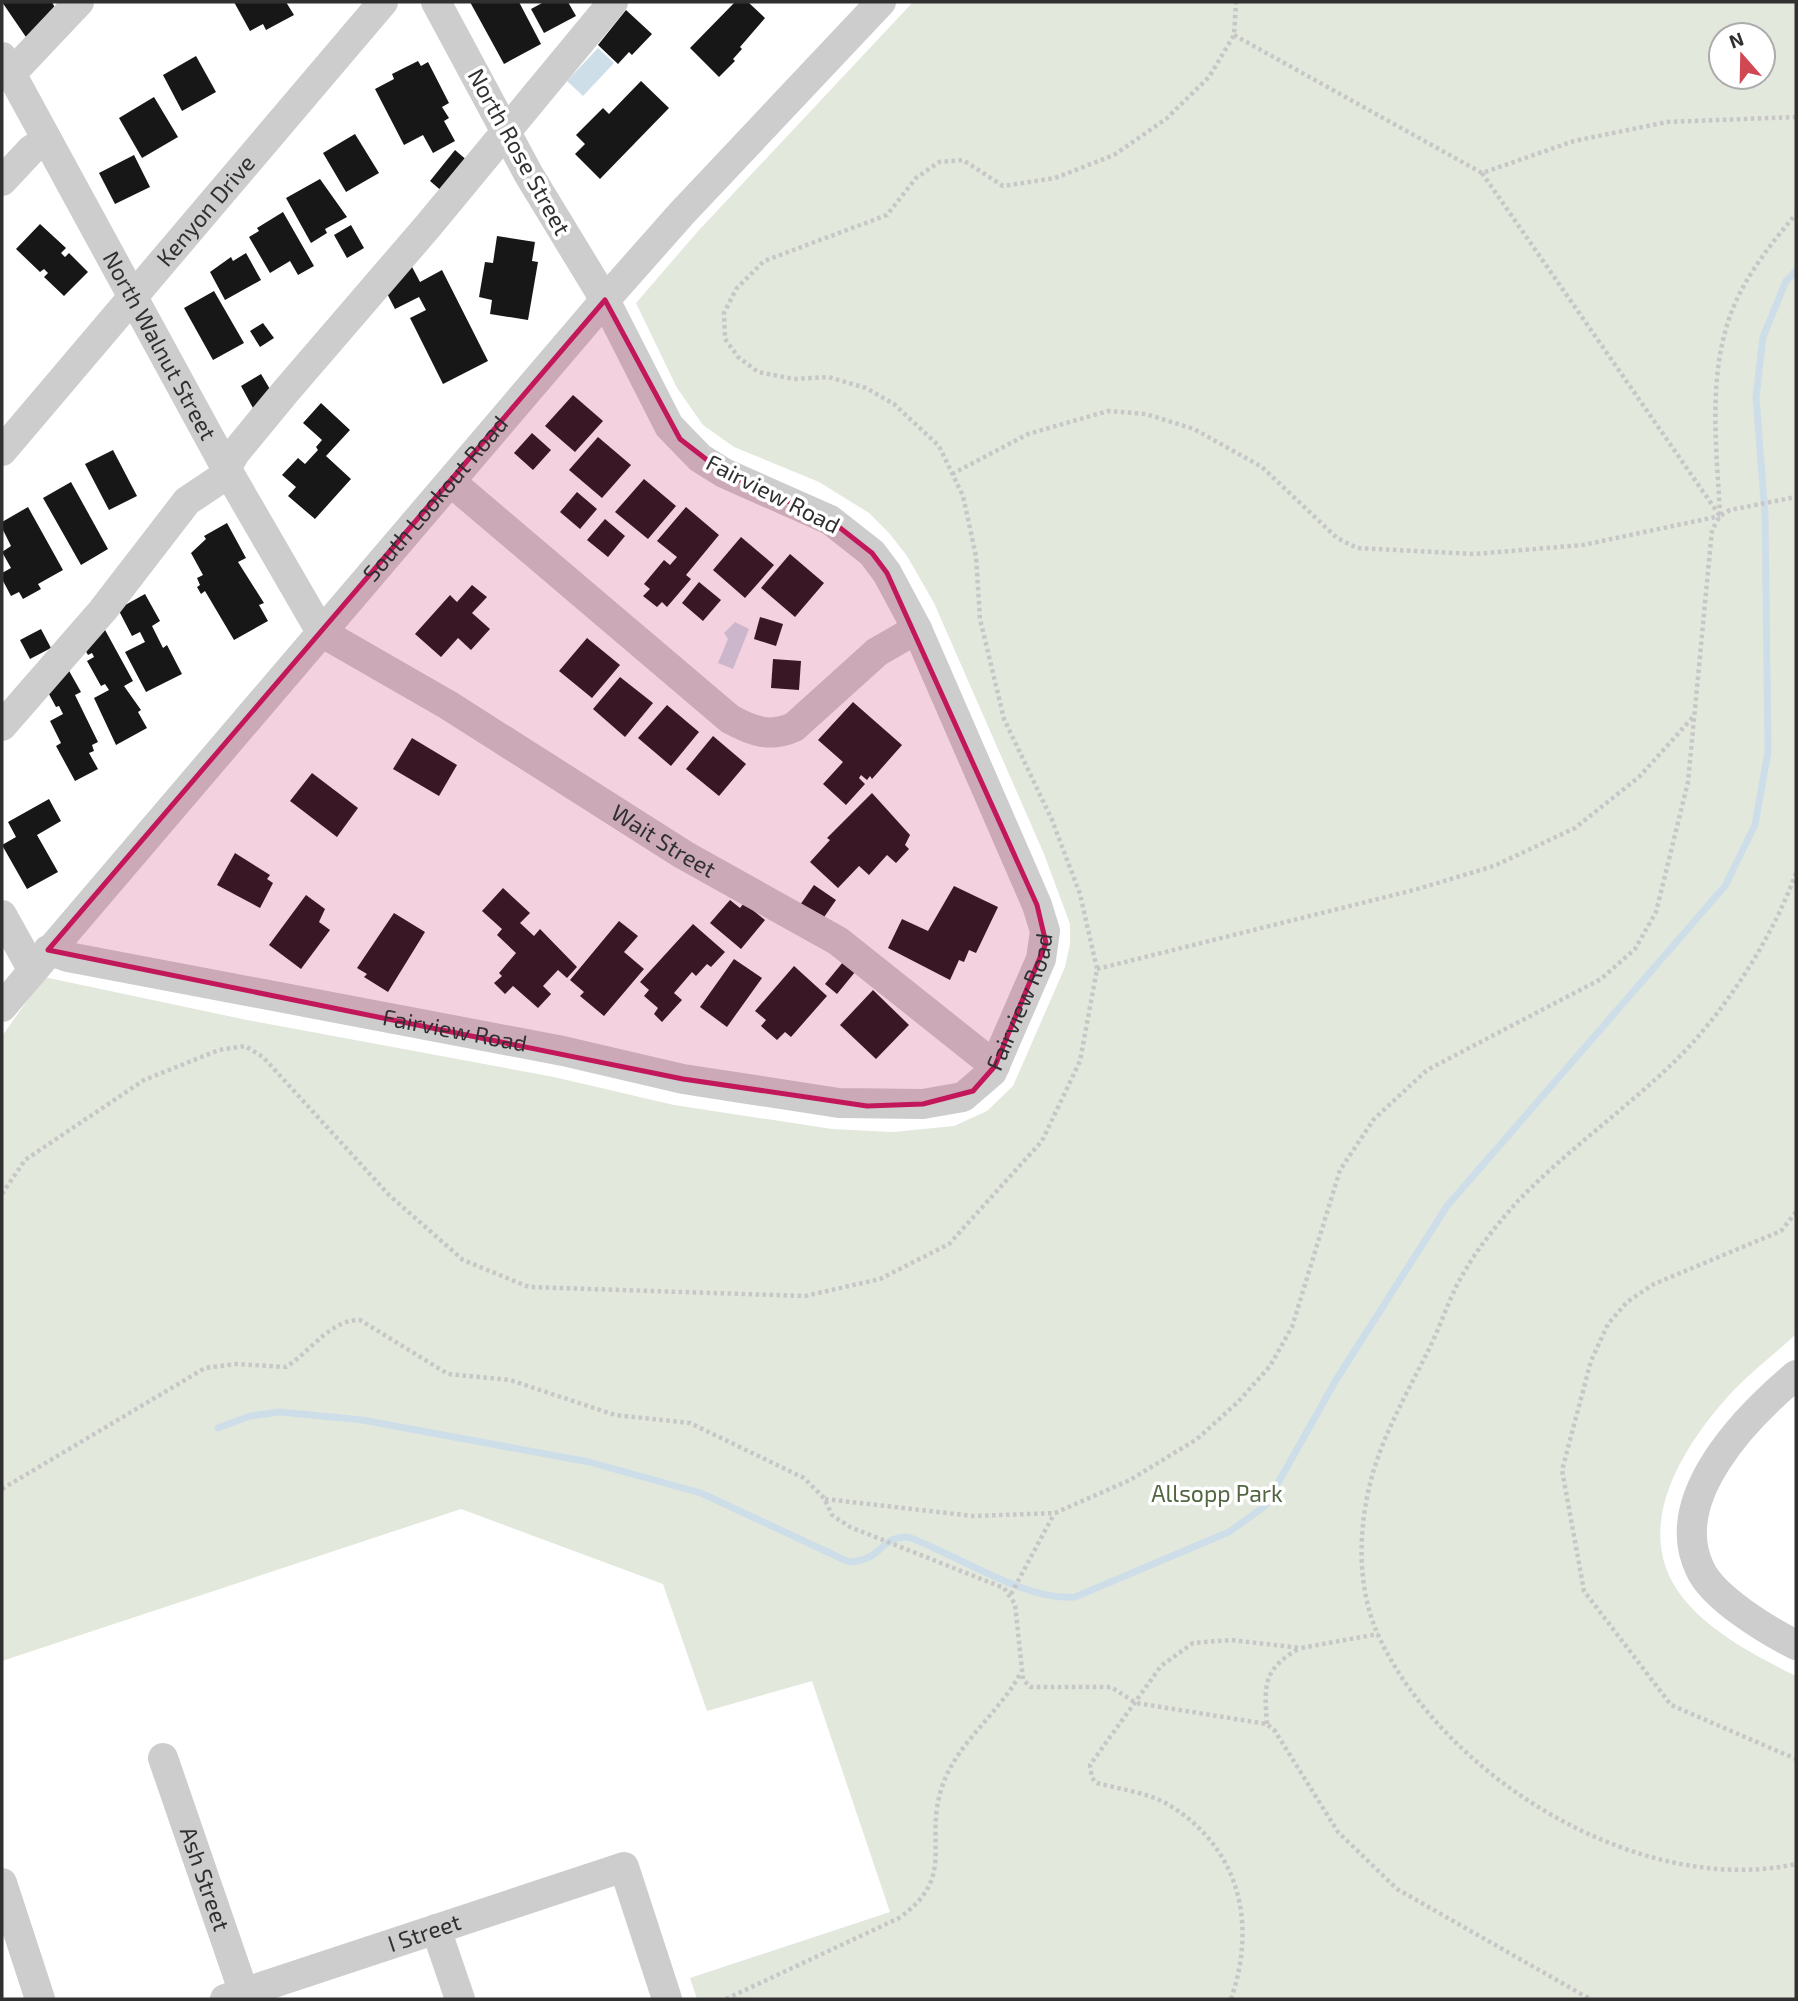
<svg xmlns="http://www.w3.org/2000/svg" width="1798" height="2001" font-family="'Exo 2',sans-serif">
  <style>
    .green { fill: #e3e8dd; fill-rule: evenodd }
    .water { fill: #cedee8 }
    .lines { fill: none; stroke-linecap: round; stroke-linejoin: round }
    .stream { stroke: #cedee8; stroke-width: 7 }
    .building { fill: #171717 }
    .path { stroke: #c7c7c7; stroke-width: 4.5; stroke-dasharray: 3.5 3.5; stroke-linecap: butt }
    .minor { stroke: #cdcdcd; stroke-width: 30 }
    .marked { fill: #c2185b; fill-opacity: 0.2; stroke: #c2185b; stroke-width: 5; stroke-linejoin: round }
    .labels { text-anchor: middle; stroke-width: 7; stroke-linejoin: round; paint-order: stroke }
    .street-label { font-size: 23px; fill: #303030; stroke: #fff }
    .park-label { font-size: 23px; fill: #536642; stroke: #fff }
  </style>
  <rect width="100%" height="100%" fill="#fff"/>
  <path class="green" d="M 913,2 L 1796,2 L 1796,1334 C 1776,1353 1753,1370 1733,1391 C 1684,1444 1628,1529 1683,1598 C 1711,1633 1758,1657 1796,1676 L 1796,1999 L 697,1999 L 690,1978 L 890,1912 L 812,1681 L 707,1711 L 663,1584 L 461,1509 L 2,1661 L 2,1036 L 44,977 L 247,1020 L 554,1077 L 674,1105 L 832,1129 L 893,1132 L 954,1126 L 987,1111 L 1013,1086 L 1065,967 L 1070,944 L 1070,924 L 1044,854 L 934,603 L 907,556 L 889,533 L 869,513 L 819,482 L 734,447 L 703,425 L 677,388 L 636,303 L 699,230 ZM 1721,35 L 1763,35 L 1763,77 L 1721,77 Z"/>
  <g class="water">
    <polygon points="598,48 614,63 583,96 567,81"/>
    <polygon points="735,622 749,629 733,669 718,663 728,639 724,633"/>
  </g>
  <g class="lines">
    <path class="stream" d="M 218,1428 L 250,1416 L 280,1412 L 362,1420 L 589,1462 L 701,1493 L 849,1562 C 884,1560 878,1537 908,1537 C 956,1554 1026,1602 1075,1597 L 1229,1532 L 1265,1506 L 1336,1380 L 1447,1206 L 1725,886 L 1755,825 L 1768,752 L 1765,514 L 1756,397 L 1763,337 L 1786,281 L 1796,271"/>
  </g>
  <g class="building">
    <polygon points="2,2 52,2 57,12 28,40"/>
    <polygon points="234,2 286,2 294,15 266,30 263,24 250,31"/>
    <polygon points="470,2 519,2 541,44 504,64"/>
    <polygon points="544,2 568,2 576,16 544,33 531,9"/>
    <polygon points="735,2 748,2 765,18 740,47 742,49 733,59 735,61 719,77 690,48"/>
    <polygon points="626,10 652,34 632,55 629,52 618,64 598,45"/>
    <polygon points="196,56 216,92 182,111 163,75"/>
    <polygon points="418,61 421,66 428,62 449,103 442,107 449,118 444,121 455,141 433,153 423,135 404,145 375,89 394,79 392,74"/>
    <polygon points="641,81 669,108 600,179 575,154 585,144 576,135 603,108 609,114"/>
    <polygon points="154,97 178,137 142,158 119,118"/>
    <polygon points="355,134 379,173 346,192 323,153"/>
    <polygon points="455,150 469,162 444,193 430,181"/>
    <polygon points="134,155 150,187 115,204 99,173"/>
    <polygon points="320,179 347,217 325,229 327,233 311,243 286,198"/>
    <polygon points="283,212 314,266 298,275 290,261 270,273 249,237 259,231 257,228"/>
    <polygon points="40,224 66,248 61,253 65,257 69,253 88,272 64,296 44,277 48,273 44,269 40,272 16,249"/>
    <polygon points="351,225 364,248 347,258 334,235"/>
    <polygon points="497,236 535,242 532,261 538,262 528,320 490,314 492,300 479,297 485,262 493,263"/>
    <polygon points="246,253 261,280 225,300 210,272 231,257 233,261"/>
    <polygon points="411,265 420,282 442,270 488,361 443,384 410,318 426,310 419,297 395,309 380,280"/>
    <polygon points="214,291 244,343 213,360 184,308"/>
    <polygon points="263,323 274,338 260,347 250,331"/>
    <polygon points="261,374 274,396 253,408 241,386"/>
    <polygon points="573,395 603,421 575,452 545,426"/>
    <polygon points="321,403 350,430 326,456 351,479 315,519 288,496 296,487 282,475 298,458 305,464 318,450 316,447 322,440 303,423"/>
    <polygon points="532,433 551,450 533,470 514,453"/>
    <polygon points="598,437 631,465 602,498 569,470"/>
    <polygon points="113,450 137,496 109,510 85,464"/>
    <polygon points="644,479 676,506 648,539 615,512"/>
    <polygon points="71,482 108,549 81,565 43,498"/>
    <polygon points="577,492 597,509 580,529 560,512"/>
    <polygon points="28,507 63,570 38,584 41,589 23,599 19,592 11,596 2,579 2,573 11,568 2,552 11,546 2,528 2,522"/>
    <polygon points="686,507 719,535 686,575 691,579 667,607 662,602 657,607 643,596 650,589 644,584 664,560 670,565 677,557 657,541"/>
    <polygon points="605,519 625,536 608,557 587,540"/>
    <polygon points="227,523 246,558 238,562 264,603 259,605 268,621 234,640 205,591 201,594 197,587 200,585 197,578 203,575 191,553 206,539 204,536"/>
    <polygon points="741,537 774,565 745,598 713,570"/>
    <polygon points="790,554 824,583 795,617 761,588"/>
    <polygon points="699,582 721,600 703,621 682,603"/>
    <polygon points="472,585 487,597 472,613 490,629 471,650 458,638 441,657 415,634 450,595 457,602"/>
    <polygon points="145,594 160,621 152,626 163,648 167,645 182,674 146,692 125,652 145,642 140,632 132,636 118,609"/>
    <polygon points="760,617 783,624 776,646 754,639"/>
    <polygon points="104,628 133,681 124,686 141,710 138,712 147,728 116,745 94,698 109,690 105,684 101,686 87,661 94,657 92,653 88,655 83,646"/>
    <polygon points="41,629 51,648 30,659 20,640"/>
    <polygon points="587,638 620,665 592,698 559,671"/>
    <polygon points="773,659 801,661 799,690 771,688"/>
    <polygon points="68,669 81,692 75,695 98,742 92,745 94,751 89,753 98,769 75,781 56,746 61,743 50,721 63,714 59,706 56,707 43,683"/>
    <polygon points="620,677 653,703 625,737 593,709"/>
    <polygon points="853,702 902,745 872,779 870,776 867,780 861,775 859,778 865,784 846,805 823,784 843,762 818,740"/>
    <polygon points="667,705 699,732 671,766 638,738"/>
    <polygon points="713,736 746,764 719,796 686,769"/>
    <polygon points="412,738 457,765 439,796 393,769"/>
    <polygon points="312,773 358,808 337,837 290,801"/>
    <polygon points="872,793 910,835 905,845 909,849 896,863 887,855 869,875 859,866 838,888 810,862 830,840 827,838"/>
    <polygon points="49,799 61,821 37,835 58,872 27,889 2,845 16,837 8,822"/>
    <polygon points="235,853 270,875 267,879 273,883 260,908 217,885"/>
    <polygon points="814,885 836,900 822,920 800,905"/>
    <polygon points="954,886 998,907 976,953 969,950 964,962 959,960 950,980 888,948 902,919 928,931"/>
    <polygon points="503,888 530,913 520,923 534,936 540,929 577,967 567,978 558,970 543,986 551,994 538,1008 513,986 505,994 494,983 502,976 499,973 516,953 497,935 502,929 482,911"/>
    <polygon points="306,895 325,909 319,922 330,930 301,969 269,945"/>
    <polygon points="730,900 740,908 744,903 765,920 741,949 710,923"/>
    <polygon points="394,913 425,932 388,992 364,977 367,974 357,968"/>
    <polygon points="619,921 638,936 624,952 644,969 604,1016 580,996 584,992 570,980"/>
    <polygon points="693,924 725,952 711,967 707,964 696,976 692,972 674,993 682,1000 662,1022 654,1014 658,1008 644,996 649,990 640,982"/>
    <polygon points="734,959 762,978 727,1027 700,1007"/>
    <polygon points="843,962 855,972 837,994 825,984"/>
    <polygon points="794,966 827,996 791,1037 785,1032 777,1040 761,1026 766,1020 755,1011"/>
    <polygon points="873,990 909,1025 876,1059 840,1025"/>
  </g>
  <g class="lines">
    <g class="path">
      <polyline points="1234,35 1482,173 1574,141 1667,122 1796,117"/>
      <polyline points="1482,173 1720,516"/>
      <polyline points="952,474 1028,434 1108,411 1146,414 1194,429 1262,467 1337,538 1357,548 1474,554 1583,545 1720,516"/>
      <path d="M 1720,515 C 1717,452 1708,384 1728,322 C 1741,281 1769,246 1796,214"/>
      <path d="M 1796,873 C 1772,939 1723,1015 1673,1063 C 1623,1111 1566,1151 1518,1201 C 1500,1221 1480,1245 1466,1269 C 1450,1294 1441,1326 1427,1353 C 1407,1393 1384,1433 1372,1476 C 1358,1528 1356,1587 1379,1637 C 1445,1778 1640,1898 1796,1864"/>
      <polyline points="1097,969 1414,890 1494,866 1575,828 1639,777 1694,716"/>
      <polyline points="2,1194 25,1160 144,1080 219,1050 245,1046 263,1057 389,1195 463,1260 529,1287 805,1296 880,1279 949,1244 1042,1141 1080,1061 1097,969 1080,894 1052,820 1004,719 980,619 976,556 963,496 939,446 894,404 866,388 829,377 794,379 758,372 738,357 725,339 724,313 736,289 764,261 887,215 916,178 939,162 963,160 1003,186 1055,178 1114,155 1166,119 1209,77 1234,35 1236,2"/>
      <polyline points="1796,1212 1781,1231 1654,1284 1627,1302 1608,1324 1591,1361 1562,1470 1584,1591 1671,1705 1796,1759"/>
      <path d="M 2,1489 L 205,1368 L 236,1364 L 286,1367 C 310,1352 331,1319 360,1320 L 448,1374 L 510,1380 L 615,1415 L 690,1423 L 804,1478 L 824,1498 L 832,1515 L 850,1527 L 1004,1588 L 1015,1604 L 1023,1679 L 1030,1687 L 1111,1687 L 1136,1703 L 1267,1724 L 1275,1731 L 1338,1832 L 1397,1889 L 1590,1999"/>
      <polyline points="825,1499 973,1516 1055,1513 1130,1480 1197,1439 1238,1402 1270,1366 1292,1327 1340,1170 1374,1119 1427,1070 1601,979 1635,949 1656,912 1688,782 1712,530 1720,516 1730,510 1796,497"/>
      <polyline points="1011,1594 1054,1514"/>
      <path d="M 1267,1724 C 1264,1684 1263,1669 1300,1648"/>
      <path d="M 726,1999 L 899,1918 C 958,1876 923,1844 942,1787 C 956,1743 1000,1713 1021,1672"/>
      <path d="M 1231,1999 C 1257,1924 1240,1848 1169,1805 C 1150,1793 1119,1789 1097,1783 L 1092,1778 L 1090,1765 L 1161,1666 L 1193,1643 L 1231,1640 L 1301,1648 L 1378,1634"/>
    </g>
    <g class="minor">
      <path id="s1" d="M 2,57 L 226,468 L 321,632 L 448,705 L 684,855 L 838,941 L 995,1066"/>
      <polyline points="11,74 79,2"/>
      <polyline points="2,181 31,150 47,140"/>
      <path id="s2" d="M 2,451 L 383,2"/>
      <path d="M 451,482 L 730,719 C 752,731 770,738 794,727 L 877,652 L 917,629"/>
      <polyline points="2,726 103,610 187,501 220,479 235,453 286,391 428,226 613,2"/>
      <polyline points="2,915 32,969"/>
      <path id="s3" d="M 48,950 L 68,957 L 563,1051 L 683,1079 L 839,1103 L 923,1104 L 963,1097 L 992,1072 L 1041,959 L 1045,931 L 1037,905 L 917,629 L 887,573 L 872,553 L 830,520 L 724,473 L 700,458 L 669,426 L 605,300 L 529,175 L 436,2"/>
      <path id="s4" d="M 2,1007 L 605,300 L 682,213 L 881,2"/>
      <path d="M 1796,1375 C 1746,1417 1666,1498 1700,1569 C 1713,1598 1768,1631 1796,1645"/>
      <path id="s5" d="M 163,1758 L 246,1999"/>
      <polyline points="2,1883 40,1999"/>
      <polyline points="436,1929 460,1999"/>
      <path id="s6" d="M 225,1999 L 624,1867 L 667,1999"/>
    </g>
  </g>
  <path class="marked" d="M 605,300 L 680,439 L 724,473 L 830,520 L 872,553 L 887,573 L 1037,905 L 1046,943 L 995,1066 L 973,1091 L 923,1104 L 867,1106 L 683,1079 L 48,950 Z"/>
  <g class="labels">
    <g class="street-label">
      <text transform="translate(519 152) rotate(61)" y="8">North Rose Street</text>
      <text dy="8" stroke="none"><textPath href="#s2" startOffset="315">Kenyon Drive</textPath></text>
      <text dy="8" stroke="none"><textPath href="#s1" startOffset="329">North Walnut Street</textPath></text>
      <text transform="translate(773 494) rotate(27)" y="8">Fairview Road</text>
      <text dy="8" stroke="none"><textPath href="#s4" startOffset="668">South Lookout Road</textPath></text>
      <text dy="8" stroke="none"><textPath href="#s1" startOffset="1059">Wait Street</textPath></text>
      <text dy="8" stroke="none"><textPath href="#s3" startOffset="1045">Fairview Road</textPath></text>
      <text dy="8" stroke="none"><textPath href="#s3" startOffset="415">Fairview Road</textPath></text>
      <text dy="8" stroke="none"><textPath href="#s5" startOffset="128">Ash Street</textPath></text>
      <text dy="8" stroke="none"><textPath href="#s6" startOffset="210">I Street</textPath></text>
    </g>
    <g class="park-label">
      <text x="1217" y="1502">Allsopp Park</text>
    </g>
  </g>
  <rect width="1798" height="2001" fill="none" stroke="#303030" stroke-width="7"/>
  <g transform="translate(1742 56) rotate(340)"><circle r="33" fill="#ffffff" stroke="#acacac" stroke-width="2"/>
  <path d="M0-5L12 26L0 18L-12 26Z" fill="#d04952"/>
  <text y="-10" font-size="19" font-weight="bold" text-anchor="middle" fill="#303030">N</text>
  </g>
</svg>
